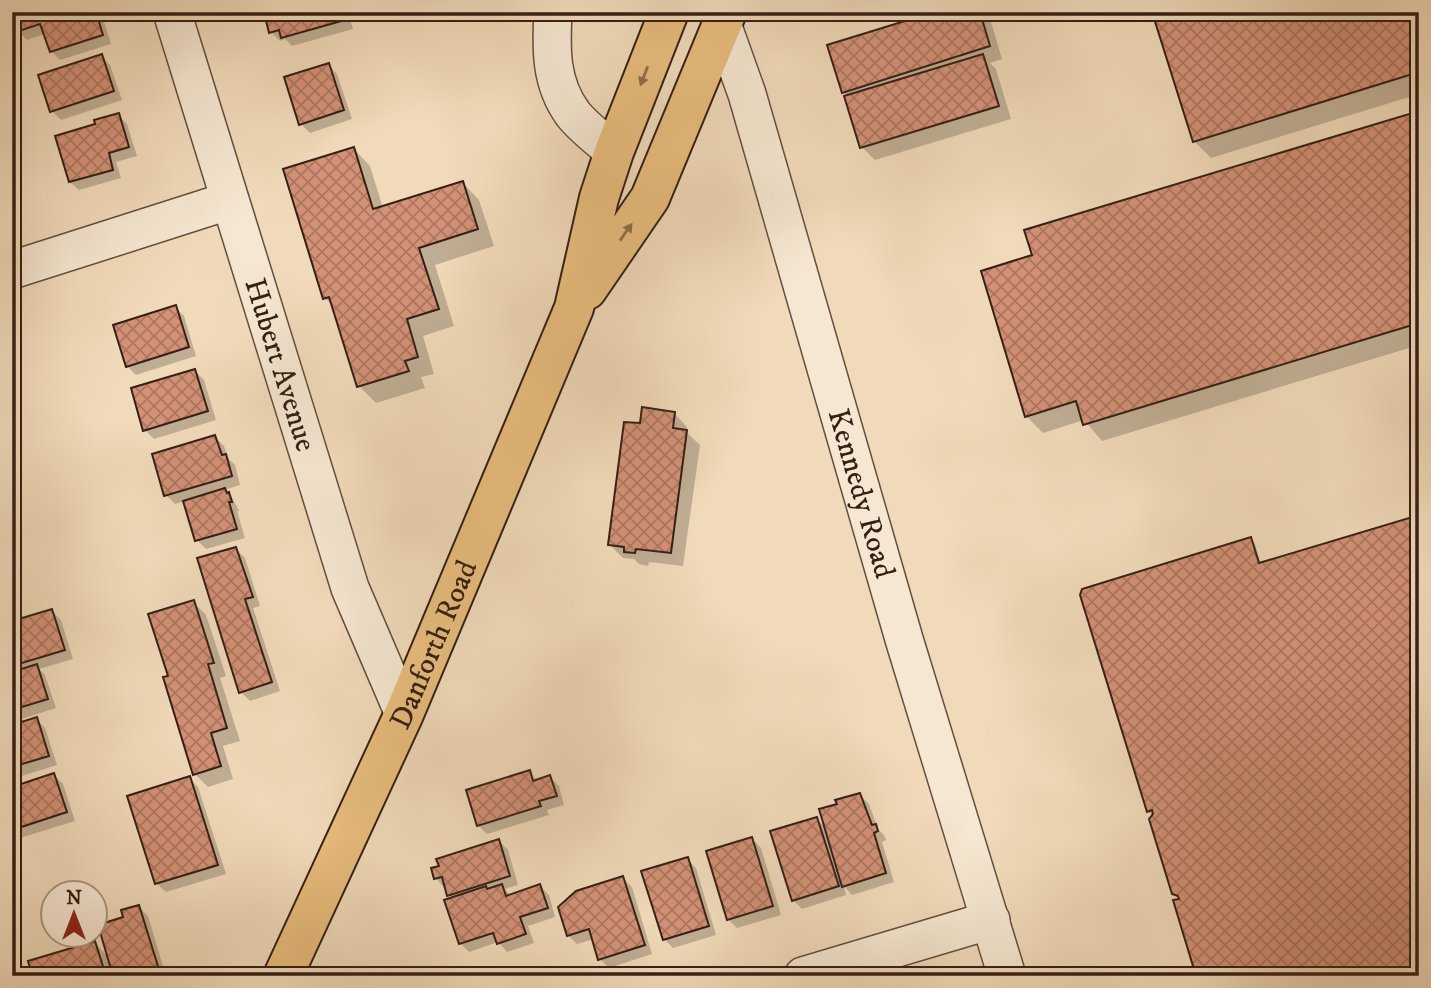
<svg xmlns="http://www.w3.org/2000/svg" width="1431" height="988" font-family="'IM FELL DW Pica',serif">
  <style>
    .shadow { fill: #0003 }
    .building { fill: url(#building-cross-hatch); stroke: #351f16; stroke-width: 2 }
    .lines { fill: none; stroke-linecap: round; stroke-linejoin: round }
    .minor-casing { stroke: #644e3f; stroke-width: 40 }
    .major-casing { stroke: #351f16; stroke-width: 42 }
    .minor { stroke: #f6e7d2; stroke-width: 37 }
    .major { stroke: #e8bd7d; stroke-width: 38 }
    .oneway { fill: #8e6e4a }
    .labels { text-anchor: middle; stroke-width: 6; stroke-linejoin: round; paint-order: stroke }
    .street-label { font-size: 30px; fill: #351f16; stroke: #f6e7d2 }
  </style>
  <defs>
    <pattern id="building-cross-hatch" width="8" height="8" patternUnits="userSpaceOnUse" patternTransform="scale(1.75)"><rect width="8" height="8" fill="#d39176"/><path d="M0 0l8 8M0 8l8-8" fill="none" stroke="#ac7660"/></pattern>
  </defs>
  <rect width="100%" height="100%" fill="#f1daba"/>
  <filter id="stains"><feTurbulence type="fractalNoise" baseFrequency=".00286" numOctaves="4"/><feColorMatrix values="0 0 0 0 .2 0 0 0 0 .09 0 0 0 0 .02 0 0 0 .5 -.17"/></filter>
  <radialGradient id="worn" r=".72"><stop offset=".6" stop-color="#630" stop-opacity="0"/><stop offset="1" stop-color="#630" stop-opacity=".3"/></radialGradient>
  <g class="shadow">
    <polygon points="12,12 101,12 111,44 60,60 51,51 45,34 27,40 18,31"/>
    <polygon points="266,12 348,12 353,29 292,46 285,39 280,41 271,32"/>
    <polygon points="908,12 988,12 1002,59 990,63 996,69 1011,119 875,160 862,147 848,97 844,92 907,22"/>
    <polygon points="1419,12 1419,94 1211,158 1194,141"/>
    <polygon points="101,56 110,65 122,100 61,120 52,111"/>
    <polygon points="328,65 337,74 352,119 310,133 301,124"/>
    <polygon points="1419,113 1419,345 1102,441 1084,420 1043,433 1026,416 1034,256"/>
    <polygon points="118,115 127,124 137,156 116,162 121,178 79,190 70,182 97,125"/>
    <polygon points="354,149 370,166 383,208 463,183 479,200 494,246 435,265 454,326 423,336 434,374 421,377 425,388 376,403 359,386 335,308 325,298"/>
    <polygon points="175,307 184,316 196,356 136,375 127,366"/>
    <polygon points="195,371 204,380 216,420 154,439 145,430"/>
    <polygon points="674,413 687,427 686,432 700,445 683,566 649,562 648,566 639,564 634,559 623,558 610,545 641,425"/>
    <polygon points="215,437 224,446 228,458 235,465 240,485 224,490 233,499 239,511 237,511 245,538 206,549 197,540 185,501 175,504 166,495"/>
    <polygon points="12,519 22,551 12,554"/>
    <polygon points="1251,539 1255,544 1261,565 1184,899 1173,893 1153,817 1148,811"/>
    <polygon points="236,549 245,558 260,606 253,608 280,691 250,701 241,692"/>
    <polygon points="193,602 206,615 226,676 220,678 240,741 223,746 233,779 208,787 195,774 170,677"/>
    <polygon points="52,611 61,620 73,659 39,669 45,675 56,708 12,722 12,623"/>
    <polygon points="36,719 45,728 57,765 12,779 12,727"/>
    <polygon points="529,772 538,781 550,777 559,786 564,805 547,810 549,815 487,834 478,825"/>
    <polygon points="54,775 63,784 75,821 17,839 12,835 12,789"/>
    <polygon points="189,778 198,787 226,874 166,892 157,884 130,797"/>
    <polygon points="860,795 869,804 878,829 884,835 886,840 882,842 894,882 852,895 844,886 846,895 802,909 793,900 817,819 827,830"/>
    <polygon points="752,839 761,848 781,915 737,928 728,919"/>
    <polygon points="499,841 508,850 518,885 505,889 511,896 540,886 549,895 555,917 528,926 534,943 507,952 498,942 469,952 460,943 453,899 436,878"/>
    <polygon points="687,859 696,868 716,935 673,948 664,939"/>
    <polygon points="623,878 632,887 652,954 609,968 600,959 594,939 577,944 568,935"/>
    <polygon points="139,907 148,916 166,976 34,976 95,943 109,958 125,918"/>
  </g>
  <g class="building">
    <polygon points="12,12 96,12 103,35 50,52 40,24 16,32"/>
    <polygon points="264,12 343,12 345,20 281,38 279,30 269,33"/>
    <polygon points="906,12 980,12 990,46 842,93 827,45 905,21"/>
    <polygon points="1152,12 1419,12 1419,72 1193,142"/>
    <polygon points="102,54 114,91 50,112 38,75"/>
    <polygon points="983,54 999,106 860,148 844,96"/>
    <polygon points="329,63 344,110 299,125 284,77"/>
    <polygon points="1419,111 1419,323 1083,425 1076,401 1025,417 981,271 1032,255 1024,230"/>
    <polygon points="119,113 129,147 109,153 113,170 69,182 55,136 95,124 94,120"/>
    <polygon points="354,147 373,209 463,181 478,229 419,248 439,309 407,319 418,357 405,361 409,371 357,387 329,297 323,299 283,169"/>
    <polygon points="176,305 189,347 126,367 113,325"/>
    <polygon points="195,369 208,411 143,431 131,388"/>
    <polygon points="642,407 675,412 673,428 687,430 671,553 636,549 635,553 624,552 624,547 608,545 624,422 640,423"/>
    <polygon points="215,435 222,455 226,454 232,476 164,496 152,454"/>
    <polygon points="225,488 227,493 229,492 232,502 229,502 237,529 195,541 183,501"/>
    <polygon points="1419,515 1419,976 1196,976 1173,900 1179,899 1178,896 1172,894 1149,819 1153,814 1152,810 1147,812 1080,595 1082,589 1251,537 1259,563"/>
    <polygon points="236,547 253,597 245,599 272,682 239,693 197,558"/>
    <polygon points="194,600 214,663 208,664 227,728 211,733 221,766 193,775 163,677 168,676 148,614"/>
    <polygon points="52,609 65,650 12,666 12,621"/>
    <polygon points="37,664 48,699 12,710 12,672"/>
    <polygon points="37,717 49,756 12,767 12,725"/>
    <polygon points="530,770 533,781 550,775 557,796 539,801 541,806 477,826 466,790"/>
    <polygon points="54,773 67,812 12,830 12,787"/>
    <polygon points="190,776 218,865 155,884 127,796"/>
    <polygon points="860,793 872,825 876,824 878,831 874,833 886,873 842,887 819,809 837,804 835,800"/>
    <polygon points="817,817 839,886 792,901 770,831"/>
    <polygon points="752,837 773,906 727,920 706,851"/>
    <polygon points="499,839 510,876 447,896 442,877 434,879 431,868 439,866 436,859"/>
    <polygon points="688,857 709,926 663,940 641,871"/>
    <polygon points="623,876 645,945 598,960 589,929 567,936 558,907 576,891"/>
    <polygon points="502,884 506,896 540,884 548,908 520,917 526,934 497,944 493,933 459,944 444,900 486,886 487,889"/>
    <polygon points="139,905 161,976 113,976 98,925 123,917 121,910"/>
    <polygon points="95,941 106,976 32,976 28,961"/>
  </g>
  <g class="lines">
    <defs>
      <g id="minor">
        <path id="s1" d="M 172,12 L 350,588 L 404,714"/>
        <path d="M 553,12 C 551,48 550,83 573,114 C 584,128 601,140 614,152"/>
        <path id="s2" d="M 722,24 L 747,94 L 904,639 L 1007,976"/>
        <polyline points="12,270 228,201"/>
        <polyline points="803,976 991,920"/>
      </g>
      <g id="major">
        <polyline points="587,290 650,198 727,12"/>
        <path id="s3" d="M 283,976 L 404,714 L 574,308 L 599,198 L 614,152 L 669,12"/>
      </g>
    </defs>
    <use href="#minor" class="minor-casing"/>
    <use href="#major" class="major-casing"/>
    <use href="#minor" class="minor"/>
    <use href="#major" class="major"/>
  </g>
  <defs><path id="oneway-solid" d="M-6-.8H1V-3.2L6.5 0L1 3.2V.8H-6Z" transform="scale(1.75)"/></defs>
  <g class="oneway">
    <use href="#oneway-solid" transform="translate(644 76) rotate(111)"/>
    <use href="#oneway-solid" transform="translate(626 232) rotate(-55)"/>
  </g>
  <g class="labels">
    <g class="street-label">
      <text dy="10" stroke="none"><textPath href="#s1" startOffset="369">Hubert Avenue</textPath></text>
      <text dy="10" stroke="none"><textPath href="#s2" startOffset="490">Kennedy Road</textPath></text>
      <text dy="10" stroke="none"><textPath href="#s3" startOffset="364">Danforth Road</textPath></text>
    </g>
  </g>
  <rect width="1431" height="988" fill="none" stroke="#f1daba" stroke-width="42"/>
  <rect x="14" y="14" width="1403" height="960" fill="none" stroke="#351f16" stroke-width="3.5"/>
  <rect x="21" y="21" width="1389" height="946" fill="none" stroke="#351f16" stroke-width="2"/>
  <g transform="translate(74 914)"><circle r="33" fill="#f6e7d2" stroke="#a99787" stroke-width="2"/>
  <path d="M0-5L12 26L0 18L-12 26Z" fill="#8f2418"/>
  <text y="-10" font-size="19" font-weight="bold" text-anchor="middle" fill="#351f16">N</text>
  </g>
  <rect width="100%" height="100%" filter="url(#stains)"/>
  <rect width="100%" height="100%" fill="url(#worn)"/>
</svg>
